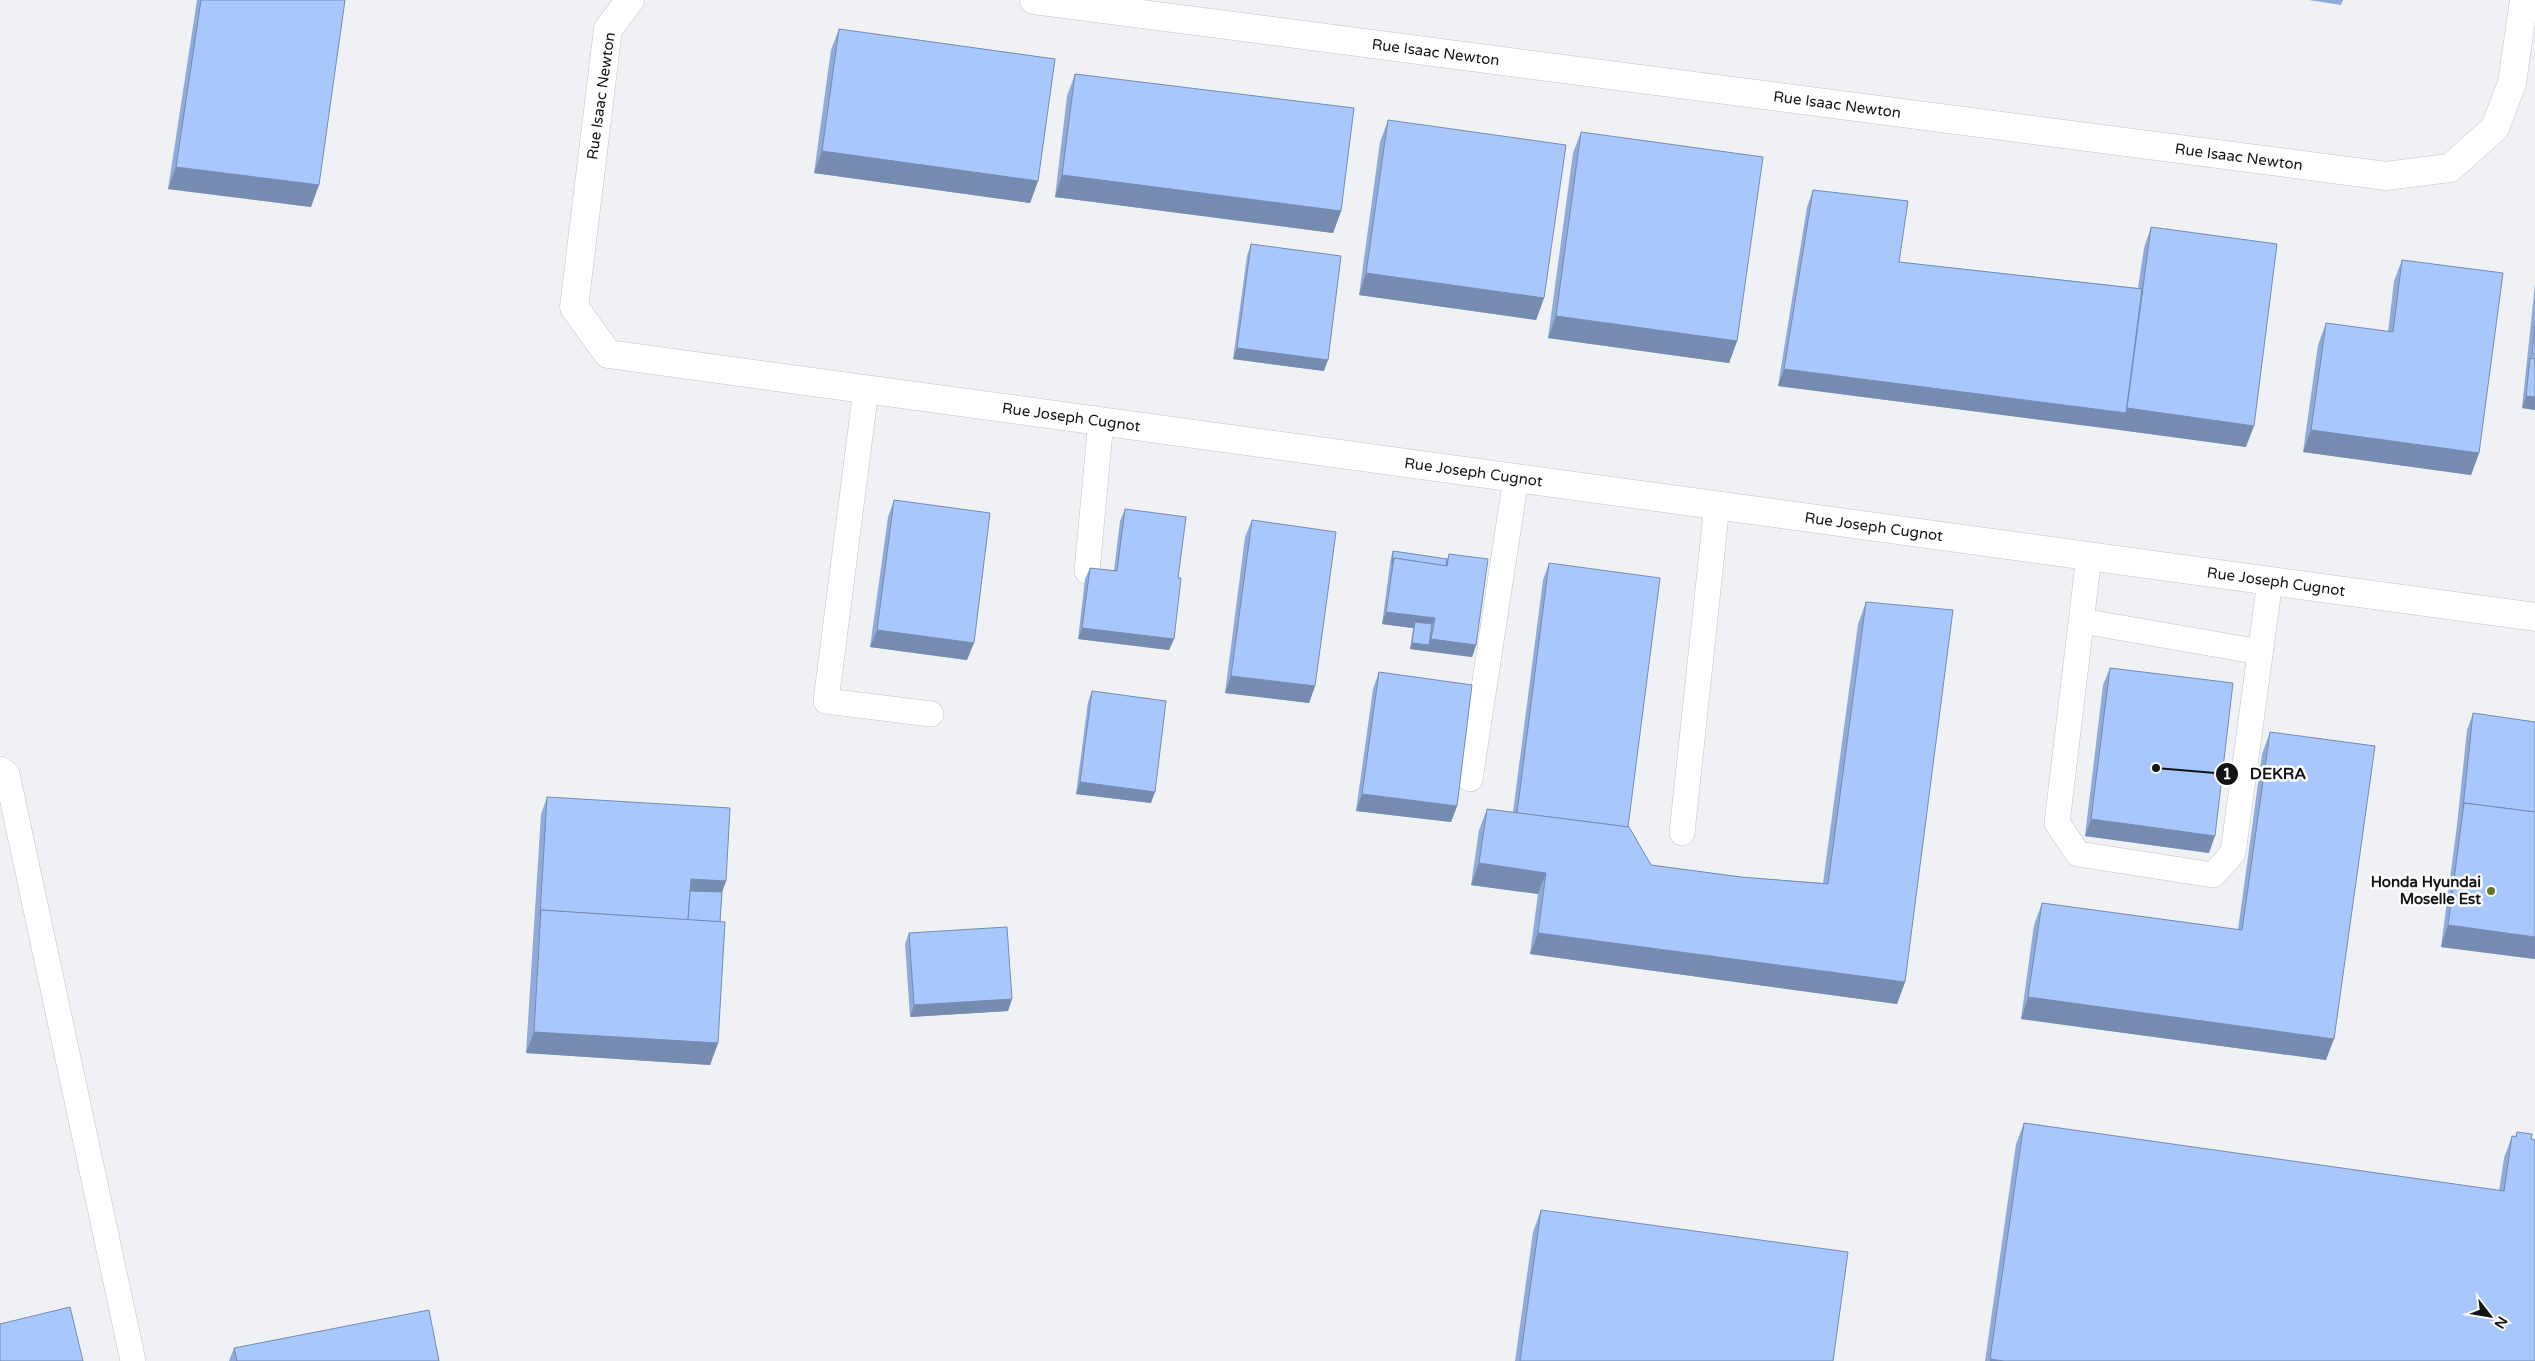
<svg xmlns="http://www.w3.org/2000/svg" width="2535" height="1361" font-family="'Varela Round',sans-serif">
  <style>
    .lines { fill: none; stroke-linecap: round; stroke-linejoin: round }
    .lane-casing { stroke: #c1c3c6; stroke-width: 26 }
    .street-casing { stroke: #c1c3c6; stroke-width: 29 }
    .lane { stroke: #fff; stroke-width: 25 }
    .street { stroke: #fff; stroke-width: 28 }
    .wall { fill: #90abd9 }
    .shaded-wall { fill: #768bb0 }
    .building { fill: #a8c7fc; stroke: #768bb0 }
    .poi-dot { fill: #677623; stroke: #fefefe; stroke-width: 2 }
    .labels { text-anchor: middle; stroke-width: 5; stroke-linejoin: round; paint-order: stroke }
    .street-label { font-size: 15px; fill: #131415; stroke: #fefefe }
    .poi-label { font-size: 15px; font-weight: bold; fill: #131415; stroke: #fefefe; text-anchor: end }
    .leader { fill: none; stroke: #131415; stroke-width: 2 }
    .callout-dot { fill: #131415; stroke: #fefefe; stroke-width: 2 }
    .mark-label { font-size: 15px; text-anchor: middle; font-weight: bold; fill: #fff }
    .callout-label { font-size: 16px; text-anchor: middle; font-weight: bold; fill: #131415; stroke: #fefefe; stroke-width: 5; stroke-linejoin: round; paint-order: stroke }
  </style>
  <rect width="100%" height="100%" fill="#eff1f4"/>
  <g class="lines">
    <defs>
      <g id="lane">
        <polyline points="866,389 826,701 931,714"/>
        <polyline points="2089,556 2057,823 2078,854 2213,875 2233,853 2270,581"/>
        <polyline points="1087,571 1101,421"/>
        <polyline points="2082,621 2260,652"/>
        <polyline points="0,769 7,774 133,1361"/>
        <polyline points="1470,779 1516,478"/>
        <polyline points="1682,833 1717,505"/>
      </g>
      <g id="street">
        <path id="s1" d="M 630,0 L 608,29 L 574,307 L 608,354 L 2535,617"/>
        <path id="s2" d="M 1034,0 L 2386,176 L 2450,168 L 2495,128 L 2512,83 L 2524,0"/>
      </g>
    </defs>
    <use href="#lane" class="lane-casing"/>
    <use href="#street" class="street-casing"/>
    <use href="#lane" class="lane"/>
    <use href="#street" class="street"/>
  </g>
  <g class="wall">
    <polygon points="197,0 345,0 311,207 168,189"/>
    <polygon points="2309,0 2343,0 2341,5"/>
    <polygon points="839,29 1038,181 1030,203 814,173 831,50"/>
    <polygon points="1075,74 1341,211 1333,233 1055,197 1067,96"/>
    <polygon points="1388,120 1544,298 1536,320 1359,295 1380,142"/>
    <polygon points="1581,132 1737,341 1729,363 1548,338 1573,153"/>
    <polygon points="1813,190 1899,262 2138,288 2144,248 2151,227 2246,447 2120,430 1778,386 1807,207"/>
    <polygon points="1251,244 1324,371 1233,359 1247,256"/>
    <polygon points="2402,260 2479,453 2471,475 2303,452 2318,345 2326,323 2388,332 2394,281"/>
    <polygon points="2535,284 2535,410 2522,408"/>
    <polygon points="894,500 967,660 870,647 888,517"/>
    <polygon points="1125,509 1178,578 1174,639 1169,650 1078,639 1085,579 1090,568 1114,571 1120,521"/>
    <polygon points="1252,520 1315,686 1309,703 1225,693 1245,537"/>
    <polygon points="1393,551 1447,559 1449,554 1476,645 1472,657 1410,649 1413,628 1382,624 1391,557"/>
    <polygon points="1549,563 1628,827 1651,865 1741,877 1823,883 1858,624 1866,602 1905,982 1897,1004 1530,954 1538,894 1471,885 1479,830 1487,809 1513,812 1543,580"/>
    <polygon points="2110,668 2209,853 2085,836 2103,685"/>
    <polygon points="1379,672 1457,806 1451,822 1356,811 1373,689"/>
    <polygon points="1092,691 1151,803 1076,794 1088,702"/>
    <polygon points="2473,713 2535,722 2535,959 2441,947 2457,825 2467,730"/>
    <polygon points="2270,732 2326,1060 2021,1019 2034,925 2042,903 2238,930 2262,754"/>
    <polygon points="547,797 726,881 722,892 720,922 718,1043 710,1065 526,1053 541,814"/>
    <polygon points="909,933 1012,999 1008,1011 910,1017 905,944"/>
    <polygon points="2024,1123 2499,1191 2504,1158 2512,1136 2515,1137 2517,1132 2531,1139 2535,1361 1985,1361 2016,1144"/>
    <polygon points="1541,1210 1833,1361 1515,1361 1533,1232"/>
    <polygon points="234,1348 439,1361 229,1361"/>
  </g>
  <g class="shaded-wall">
    <polygon points="822,151 1038,181 1030,203 814,173"/>
    <polygon points="176,167 319,185 311,207 168,189"/>
    <polygon points="1062,175 1341,211 1333,233 1055,197"/>
    <polygon points="1366,273 1544,298 1536,320 1359,295"/>
    <polygon points="1556,316 1737,341 1729,363 1548,338"/>
    <polygon points="1237,348 1328,360 1324,371 1233,359"/>
    <polygon points="1784,369 2126,413 2127,408 2254,426 2246,447 2120,430 1778,386"/>
    <polygon points="2526,396 2535,397 2535,410 2522,408"/>
    <polygon points="2311,430 2479,453 2471,475 2303,452"/>
    <polygon points="1386,612 1435,618 1430,630 1415,622 1413,628 1382,624"/>
    <polygon points="1082,628 1174,639 1169,650 1078,639"/>
    <polygon points="877,630 974,643 967,660 870,647"/>
    <polygon points="1431,639 1476,645 1472,657 1410,649 1412,643 1429,645"/>
    <polygon points="1231,676 1315,686 1309,703 1225,693"/>
    <polygon points="1080,782 1155,792 1151,803 1076,794"/>
    <polygon points="1362,794 1457,806 1451,822 1356,811"/>
    <polygon points="2091,819 2215,836 2209,853 2085,836"/>
    <polygon points="1479,863 1546,873 1538,894 1471,885"/>
    <polygon points="691,879 726,881 720,898 686,896"/>
    <polygon points="2448,925 2535,937 2535,959 2441,947"/>
    <polygon points="1538,933 1905,982 1897,1004 1530,954"/>
    <polygon points="2028,997 2334,1039 2326,1060 2021,1019"/>
    <polygon points="1012,999 1008,1011 910,1017 914,1005"/>
    <polygon points="534,1032 718,1043 710,1065 526,1053"/>
    <polygon points="1990,1359 2004,1361 1990,1361"/>
  </g>
  <g class="building">
    <polygon points="201,0 345,0 319,185 176,167"/>
    <polygon points="839,29 1055,59 1038,181 822,151"/>
    <polygon points="1075,74 1354,108 1341,211 1062,175"/>
    <polygon points="1388,120 1566,145 1544,298 1366,273"/>
    <polygon points="1581,132 1763,157 1737,341 1556,316"/>
    <polygon points="1813,190 1908,201 1899,262 2142,289 2126,413 1784,369"/>
    <polygon points="2151,227 2277,244 2254,426 2127,408"/>
    <polygon points="1251,244 1341,256 1328,360 1237,348"/>
    <polygon points="2402,260 2503,273 2479,453 2311,430 2326,323 2393,332"/>
    <polygon points="2535,326 2535,354 2532,353"/>
    <polygon points="2530,358 2535,359 2535,397 2526,396"/>
    <polygon points="894,500 990,513 974,643 877,630"/>
    <polygon points="1125,509 1186,517 1178,578 1181,578 1174,639 1082,628 1090,568 1117,571"/>
    <polygon points="1252,520 1336,532 1315,686 1231,676"/>
    <polygon points="1393,551 1447,559 1446,566 1394,558 1392,564"/>
    <polygon points="1449,554 1488,559 1476,645 1431,639 1435,618 1386,612 1394,558 1447,566"/>
    <polygon points="1549,563 1660,578 1628,827 1517,813"/>
    <polygon points="1866,602 1953,610 1905,982 1538,933 1546,873 1479,863 1487,809 1629,827 1651,865 1741,877 1828,884"/>
    <polygon points="1415,622 1432,624 1429,645 1412,643"/>
    <polygon points="2110,668 2233,683 2215,836 2091,819"/>
    <polygon points="1379,672 1472,685 1457,806 1362,794"/>
    <polygon points="1092,691 1166,701 1155,792 1080,782"/>
    <polygon points="2473,713 2535,722 2535,812 2464,803 2463,808"/>
    <polygon points="2270,732 2375,746 2334,1039 2028,997 2042,903 2242,930"/>
    <polygon points="547,797 730,808 726,881 691,879 688,920 541,910 540,915"/>
    <polygon points="2464,803 2535,812 2535,937 2448,925"/>
    <polygon points="690,891 722,892 720,922 688,920"/>
    <polygon points="541,910 725,922 718,1043 534,1032"/>
    <polygon points="1007,927 1012,999 914,1005 909,933"/>
    <polygon points="2024,1123 2504,1191 2512,1136 2516,1137 2517,1132 2532,1134 2531,1139 2535,1140 2535,1361 2004,1361 1990,1359"/>
    <polygon points="1541,1210 1848,1252 1833,1361 1520,1361"/>
    <polygon points="70,1307 83,1361 0,1361 0,1324"/>
    <polygon points="429,1310 439,1361 237,1361 234,1348"/>
  </g>
  <circle class="poi-dot" cx="2491" cy="891" r="5"/>
  <g class="labels">
    <g class="street-label">
      <text dy="5" stroke="none"><textPath href="#s2" startOffset="405">Rue Isaac Newton</textPath></text>
      <text transform="translate(601 96) rotate(-82)" y="5">Rue Isaac Newton</text>
      <text dy="5" stroke="none"><textPath href="#s2" startOffset="810">Rue Isaac Newton</textPath></text>
      <text dy="5" stroke="none"><textPath href="#s2" startOffset="1215">Rue Isaac Newton</textPath></text>
      <text dy="5" stroke="none"><textPath href="#s1" startOffset="842">Rue Joseph Cugnot</textPath></text>
      <text dy="5" stroke="none"><textPath href="#s1" startOffset="1248">Rue Joseph Cugnot</textPath></text>
      <text dy="5" stroke="none"><textPath href="#s1" startOffset="1652">Rue Joseph Cugnot</textPath></text>
      <text dy="5" stroke="none"><textPath href="#s1" startOffset="2058">Rue Joseph Cugnot</textPath></text>
    </g>
    <g class="poi-label">
      <text x="2481" y="887">Honda Hyundai<tspan x="2481" dy="17">Moselle Est</tspan></text>
    </g>
  </g>
  <path class="leader" d="M2156 768L2227 774"/>
  <g class="callout-dot">
    <circle cx="2156" cy="768" r="5"/>
    <circle cx="2227" cy="774" r="12"/>
  </g>
  <g class="mark-label">
    <text x="2227" y="779">1</text>
  </g>
  <g class="callout-label">
    <text x="2278" y="779">DEKRA</text>
  </g>
  <g transform="translate(2490 1316) rotate(121)" stroke="#fefefe" stroke-width="4" paint-order="stroke">
  <path d="M0-4L9 19L0 12L-9 19Z" fill="#131415"/>
  <text y="-8" font-size="14" font-weight="bold" text-anchor="middle" fill="#131415">N</text>
  </g>
</svg>
